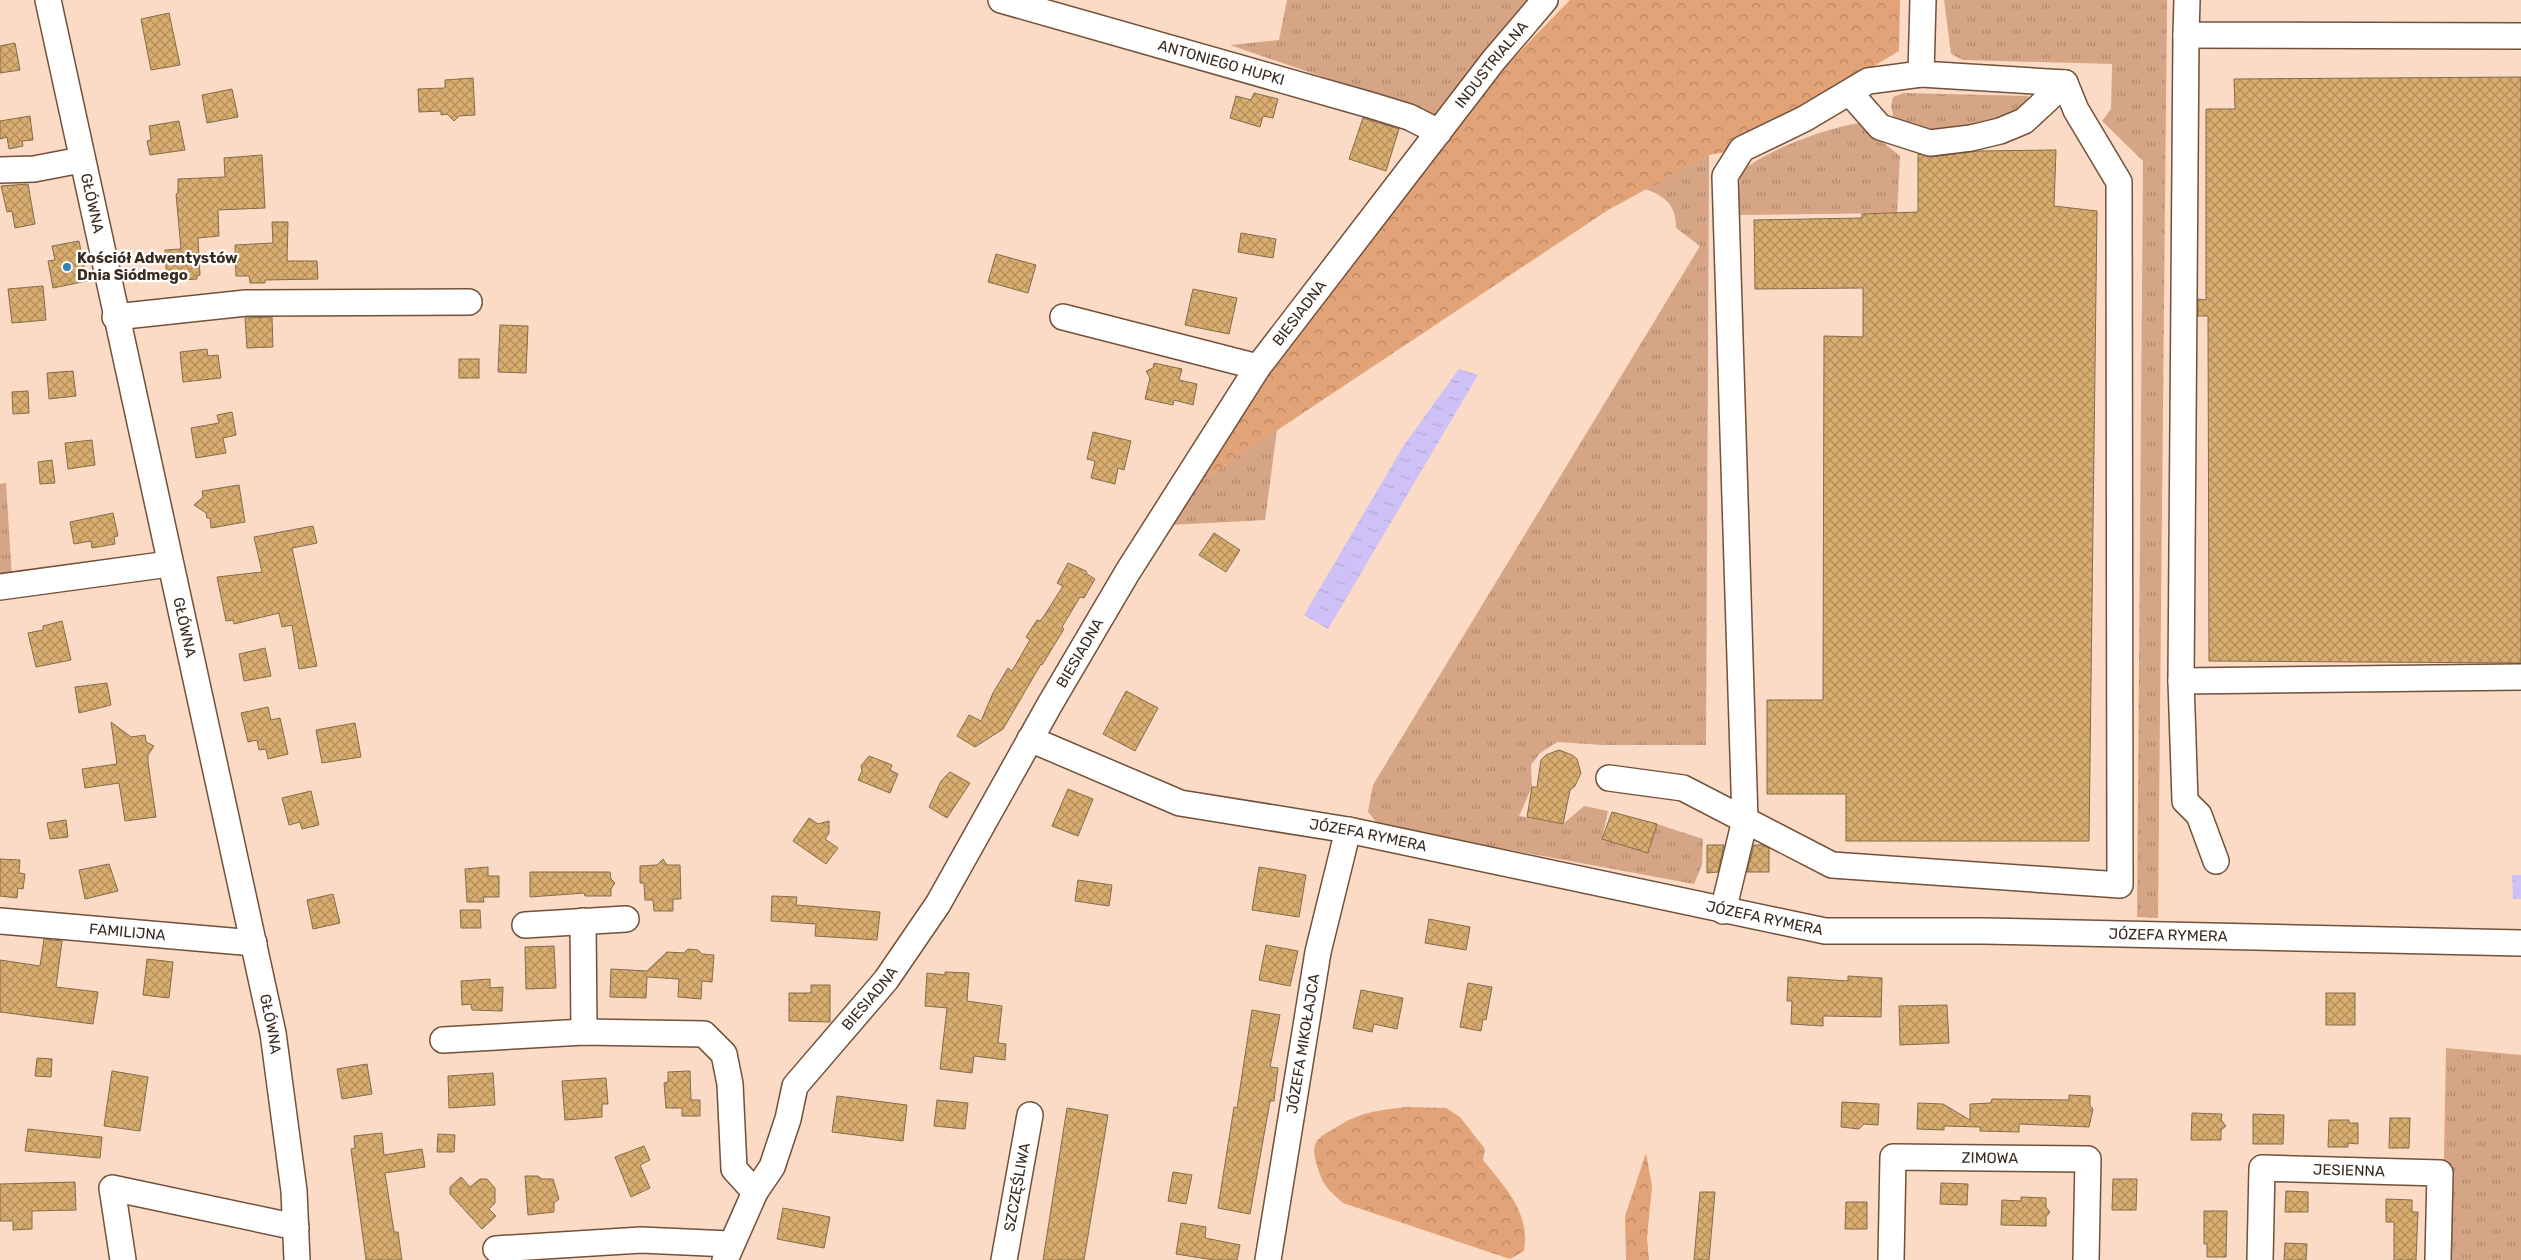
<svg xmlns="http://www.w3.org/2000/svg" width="2521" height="1260" font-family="Rubik,sans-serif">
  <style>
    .grass { fill: url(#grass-tufts) }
    .forest { fill: url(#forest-crowns) }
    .water { fill: url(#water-ripples) }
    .building { fill: url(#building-cross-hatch); stroke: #846c4a }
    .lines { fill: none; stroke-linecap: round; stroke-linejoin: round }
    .minor-casing { stroke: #725039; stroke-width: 28 }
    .minor { stroke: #fff; stroke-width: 25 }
    .poi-dot { fill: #2c87b4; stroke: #fff; stroke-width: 2 }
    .labels { text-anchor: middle; stroke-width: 4.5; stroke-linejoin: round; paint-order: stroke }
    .street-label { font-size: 15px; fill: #3a2b21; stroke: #fff }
    .poi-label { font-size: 15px; font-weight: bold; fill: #3a2b21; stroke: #fff; text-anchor: start }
  </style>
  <defs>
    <pattern id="grass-tufts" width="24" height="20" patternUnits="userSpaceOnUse" patternTransform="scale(1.25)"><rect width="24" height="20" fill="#d6a585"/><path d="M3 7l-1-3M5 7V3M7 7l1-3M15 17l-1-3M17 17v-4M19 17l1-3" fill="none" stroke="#af876c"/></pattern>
    <pattern id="forest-crowns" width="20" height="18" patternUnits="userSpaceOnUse" patternTransform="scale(1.25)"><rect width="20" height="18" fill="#e2a378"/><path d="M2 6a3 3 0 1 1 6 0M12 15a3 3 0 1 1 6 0" fill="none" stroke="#b88562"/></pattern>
    <pattern id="water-ripples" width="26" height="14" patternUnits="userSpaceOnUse" patternTransform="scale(1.25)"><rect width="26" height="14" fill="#cdc1f7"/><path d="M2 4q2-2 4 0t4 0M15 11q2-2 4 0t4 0" fill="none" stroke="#b1a6d3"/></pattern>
    <pattern id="building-cross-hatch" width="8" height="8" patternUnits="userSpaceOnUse" patternTransform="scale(1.25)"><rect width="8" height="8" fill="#d9ad6f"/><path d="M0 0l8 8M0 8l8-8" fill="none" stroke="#b18d5b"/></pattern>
  </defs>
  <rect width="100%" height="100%" fill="#fbdbc5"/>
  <g class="grass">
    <polygon points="1287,0 1539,0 1437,116 1230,45 1279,40"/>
    <polygon points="1944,0 2167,0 2158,918 2137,917 2143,161 2102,121 2111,109 2112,64 1963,60 1951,54"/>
    <polygon points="1904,93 2028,96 2029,104 1970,130 1934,134 1895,124 1891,106 1893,97"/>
    <path d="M 1859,123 L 1900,156 L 1897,213 L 1738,215 L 1740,172 C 1769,149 1823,129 1859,123 Z"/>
    <path d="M 1709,155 L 1706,745 L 1602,745 L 1557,742 L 1540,753 L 1531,765 L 1532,787 L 1519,816 L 1563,824 L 1584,806 L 1608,811 L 1602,839 L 1648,853 L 1657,824 L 1703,839 L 1702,865 L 1694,884 L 1380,826 L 1368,812 L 1373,785 L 1700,246 L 1676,228 C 1677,206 1664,195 1645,189 Z"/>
    <polygon points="1277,430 1265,520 1171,525 1201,481"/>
    <polygon points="6,483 12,578 0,578 0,484"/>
    <polygon points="2446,1048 2521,1055 2521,1260 2442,1260"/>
  </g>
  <g class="forest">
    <polygon points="1570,0 1900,0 1899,51 1809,105 1742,149 1709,155 1608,210 1201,481 1372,198 1387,188"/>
    <path d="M 1407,1107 L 1446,1108 L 1460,1117 L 1485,1149 L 1483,1160 C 1505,1187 1531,1214 1524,1251 L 1510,1259 L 1343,1203 C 1326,1188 1322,1184 1316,1162 C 1310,1140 1320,1137 1337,1127 C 1359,1112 1381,1110 1407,1107 Z"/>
    <polygon points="1646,1153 1652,1186 1647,1238 1649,1260 1626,1260 1625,1216"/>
  </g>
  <g class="water">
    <polygon points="1459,369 1478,375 1328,629 1304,615 1404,445"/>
    <polygon points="2512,875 2521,875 2521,899 2513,899"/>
  </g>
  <g class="building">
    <polygon points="169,13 180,65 151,70 141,19"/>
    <polygon points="15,43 20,70 0,73 0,46"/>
    <polygon points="2521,77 2521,663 2209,661 2208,316 2198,316 2198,299 2206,300 2206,109 2235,109 2234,79"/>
    <polygon points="473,78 475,115 459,116 454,121 447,114 441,115 441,111 419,112 418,89 445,88 445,80"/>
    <polygon points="232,89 238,117 207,123 202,95"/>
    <polygon points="1254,93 1278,99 1273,118 1263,116 1260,127 1230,118 1236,96 1251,100"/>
    <polygon points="30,116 33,140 22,141 23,146 9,149 7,137 0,139 0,121"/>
    <polygon points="1363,118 1399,129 1386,171 1349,159"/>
    <polygon points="179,121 185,150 150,155 147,141 151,140 149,126"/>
    <polygon points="2056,150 2054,206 2097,211 2089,841 1846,841 1846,794 1767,794 1767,700 1823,700 1824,336 1863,337 1863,288 1755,289 1754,220 1862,218 1862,214 1918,212 1918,154 1932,157 1977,151"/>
    <polygon points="262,155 265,208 218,210 219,236 198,238 200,275 197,276 197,279 167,281 165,250 181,249 176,194 178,193 178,179 225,177 224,158"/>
    <polygon points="28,184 35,224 15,228 12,211 7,212 1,186"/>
    <polygon points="272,222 288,222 287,261 317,261 318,279 265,280 265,283 250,283 249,276 236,276 235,245 273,243"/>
    <polygon points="1241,233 1276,239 1273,258 1238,252"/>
    <polygon points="79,241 87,281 53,288 48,261 55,260 52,246"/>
    <polygon points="996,254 1036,265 1028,293 988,282"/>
    <polygon points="43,286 46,320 12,323 8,289"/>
    <polygon points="1193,289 1237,298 1229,334 1185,325"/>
    <polygon points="272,317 273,347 247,348 245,318"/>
    <polygon points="500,325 528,326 526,373 498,372"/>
    <polygon points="207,349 208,356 218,355 221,378 183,382 180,352"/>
    <rect x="459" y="359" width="20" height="19"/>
    <polygon points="1154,363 1182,369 1179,380 1197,384 1193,405 1174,400 1173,405 1145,399 1150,378 1146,371 1153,368"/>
    <polygon points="73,371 76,396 49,399 47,373"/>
    <polygon points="28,391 29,413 13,414 12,392"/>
    <polygon points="232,412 236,435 223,438 226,453 196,458 191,428 219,423 217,415"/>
    <polygon points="1093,432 1131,441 1124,470 1118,468 1115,484 1091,478 1095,461 1087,459"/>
    <polygon points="92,440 95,465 68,469 65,443"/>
    <polygon points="52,460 55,483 40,484 38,462"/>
    <polygon points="239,485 245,522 211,528 210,518 207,518 206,513 194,505 203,497 202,491"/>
    <polygon points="113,513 118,536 114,537 115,544 92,548 91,541 74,544 70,522"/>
    <polygon points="313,526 317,543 292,548 317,666 299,669 292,625 282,627 279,613 234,624 233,620 226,621 217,577 262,572 254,537"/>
    <polygon points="1214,533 1240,550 1226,572 1199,555"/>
    <polygon points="1068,563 1086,571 1087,574 1095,579 1084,598 1080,597 1062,627 1064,629 1042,665 1041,664 1003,729 975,747 957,736 969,715 981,721 993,693 1008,668 1012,671 1030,640 1026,637 1037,620 1040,621 1044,616 1063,586 1057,583"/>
    <polygon points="62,621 71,660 36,667 28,633 43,630 43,626"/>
    <polygon points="265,648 271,676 244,681 239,654"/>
    <polygon points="107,683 111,705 79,713 75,687"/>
    <polygon points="1126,691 1158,708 1135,751 1103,734"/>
    <polygon points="268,707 271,720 280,718 288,754 268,759 266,749 259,750 257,740 248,742 241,713"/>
    <polygon points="111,722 131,737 145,735 146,742 154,746 148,755 148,762 156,817 125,821 119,783 85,788 82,769 117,764"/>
    <polygon points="355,723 361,757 322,763 316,730"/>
    <polygon points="1559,750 1572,755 1577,759 1581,773 1575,786 1570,790 1563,824 1527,817 1532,787 1537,787 1541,760 1546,755"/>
    <polygon points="869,756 892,765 890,770 898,774 890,793 858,780 862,771 861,766"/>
    <polygon points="950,772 970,783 947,818 929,807 941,781"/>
    <polygon points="1068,789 1093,799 1078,836 1052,826"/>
    <polygon points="311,791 319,825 302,829 300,822 289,825 282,798"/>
    <polygon points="1612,812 1657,824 1648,853 1602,839"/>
    <polygon points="809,818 818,824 829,821 829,833 825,839 838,848 826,864 793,841"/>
    <polygon points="66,820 68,837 50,839 47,823"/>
    <polygon points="1707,845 1724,845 1718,872 1707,873"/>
    <polygon points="1754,845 1762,845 1769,848 1769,872 1747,872"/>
    <polygon points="0,859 20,860 19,873 25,874 23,889 18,888 17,898 0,896"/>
    <polygon points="663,859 667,865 680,865 681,899 673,899 673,911 654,911 653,900 645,900 644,883 640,883 640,866 657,865"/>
    <polygon points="109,864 118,891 85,899 79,870"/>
    <polygon points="488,867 488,876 499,876 499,897 483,897 484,902 467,902 465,869"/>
    <polygon points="1259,867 1306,875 1299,917 1252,910"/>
    <polygon points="530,872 610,872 611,879 615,883 611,889 611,896 585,896 584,893 530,897"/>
    <polygon points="1078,880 1112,885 1109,906 1075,901"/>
    <polygon points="333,894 340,923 313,929 307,900"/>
    <polygon points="772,896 797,897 796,905 880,912 877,940 815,936 816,924 771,921"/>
    <polygon points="460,910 480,910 481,928 461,928"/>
    <polygon points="1429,919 1470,927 1466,950 1425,943"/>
    <polygon points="44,939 62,941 56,987 98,992 93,1024 0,1012 0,960 40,966"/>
    <polygon points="1266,945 1298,951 1290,986 1259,980"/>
    <polygon points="554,946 556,988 526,989 525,947"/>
    <polygon points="688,949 698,950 702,954 714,955 712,982 702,981 701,999 678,997 679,979 647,977 646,998 610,997 611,969 647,971 667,952 684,953"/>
    <polygon points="147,959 173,962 169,998 143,995"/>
    <polygon points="945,972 969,973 967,1001 1002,1006 998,1043 1006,1044 1005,1060 974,1056 972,1073 940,1069 947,1008 925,1006 927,973 945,975"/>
    <polygon points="1848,976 1882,978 1881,1017 1823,1016 1823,1026 1791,1024 1792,1001 1787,1001 1788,977 1848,981"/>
    <polygon points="490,979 490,988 503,987 502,1011 472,1010 471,1004 462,1005 461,981"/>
    <polygon points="1468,983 1492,987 1486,1020 1483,1019 1481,1031 1460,1027"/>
    <polygon points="811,985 830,985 830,1022 789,1021 789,993 811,993"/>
    <polygon points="1361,990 1403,998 1397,1029 1374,1024 1372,1032 1353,1028"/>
    <rect x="2326" y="993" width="29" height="32"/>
    <polygon points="1947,1005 1949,1043 1900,1045 1899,1006"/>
    <polygon points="1252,1010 1280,1015 1270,1067 1278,1068 1274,1101 1270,1101 1250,1214 1218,1208 1234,1107 1237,1108"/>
    <polygon points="37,1058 52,1059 51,1077 35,1076"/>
    <polygon points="367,1064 372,1094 342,1099 337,1069"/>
    <polygon points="112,1071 148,1077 140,1131 104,1126"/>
    <polygon points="690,1071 691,1100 700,1100 700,1116 682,1116 682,1108 666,1108 664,1083 668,1082 668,1072"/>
    <polygon points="493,1073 495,1105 449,1108 448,1076"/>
    <polygon points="606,1078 608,1104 602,1104 602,1117 565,1120 562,1081"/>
    <polygon points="2069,1095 2090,1096 2090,1106 2093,1109 2089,1127 2019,1124 2019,1132 1980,1131 1980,1127 1944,1126 1944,1130 1917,1129 1918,1103 1943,1104 1970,1120 1970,1104 1991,1103 1992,1099 2069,1100"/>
    <polygon points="837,1096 907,1105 903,1141 832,1132"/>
    <polygon points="937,1100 968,1103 965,1129 934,1126"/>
    <polygon points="1842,1102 1879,1104 1878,1125 1864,1124 1859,1129 1841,1127"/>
    <polygon points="1067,1108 1108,1115 1084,1260 1043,1260"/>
    <polygon points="2192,1113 2222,1114 2221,1120 2226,1126 2221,1130 2221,1140 2191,1140"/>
    <polygon points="2253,1114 2284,1115 2283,1144 2253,1144"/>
    <polygon points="2390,1118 2410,1118 2409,1148 2389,1148"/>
    <polygon points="2329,1120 2349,1120 2349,1123 2358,1123 2358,1144 2348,1143 2348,1147 2328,1147"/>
    <polygon points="28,1129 102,1137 100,1158 25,1151"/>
    <polygon points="382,1133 384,1155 422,1149 425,1167 385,1173 394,1232 398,1232 402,1260 366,1260 351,1149 355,1148 354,1136"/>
    <polygon points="438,1134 455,1135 454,1152 437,1152"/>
    <polygon points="644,1146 650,1160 640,1165 650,1188 631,1197 615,1157"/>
    <polygon points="1173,1172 1192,1175 1186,1204 1168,1201"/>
    <polygon points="525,1176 538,1176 542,1179 553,1179 559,1199 554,1203 554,1212 528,1215"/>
    <polygon points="461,1177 470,1187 480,1179 487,1179 495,1188 495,1203 489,1209 496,1216 482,1229 450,1194 450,1187"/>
    <polygon points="2113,1179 2137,1179 2136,1210 2112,1210"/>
    <polygon points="75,1182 76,1210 32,1211 32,1229 13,1230 13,1221 0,1221 0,1184"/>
    <polygon points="1941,1183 1968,1184 1967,1205 1940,1204"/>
    <polygon points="2286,1191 2308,1192 2308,1212 2285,1212"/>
    <polygon points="1700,1192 1715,1192 1709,1260 1694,1260"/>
    <polygon points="2021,1197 2046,1198 2046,1207 2050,1212 2046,1217 2046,1226 2001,1225 2002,1200 2021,1201"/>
    <polygon points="2386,1199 2412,1200 2412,1212 2418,1212 2416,1260 2394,1260 2394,1222 2386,1222"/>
    <polygon points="1846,1202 1867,1202 1867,1229 1845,1229"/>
    <polygon points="783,1208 830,1217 824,1248 777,1239"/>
    <polygon points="2204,1211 2227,1211 2226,1257 2207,1257 2207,1244 2204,1244"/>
    <polygon points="1181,1223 1206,1227 1205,1238 1240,1245 1237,1260 1214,1260 1176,1254"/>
    <polygon points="2285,1243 2307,1244 2306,1260 2284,1260"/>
  </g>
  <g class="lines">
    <defs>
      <g id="minor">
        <path id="s1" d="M 48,0 L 273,1033 L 294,1191 L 297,1260"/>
        <path id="s2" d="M 1001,0 L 1370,105 L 1409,117 L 1439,132"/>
        <polyline points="2187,0 2186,35 2521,36"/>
        <polyline points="2186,35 2181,681 2521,677"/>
        <polyline points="1850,93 1880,127 1930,143 1971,138 2000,131 2024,121 2065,83"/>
        <polyline points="0,170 34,169 81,160"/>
        <polyline points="115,317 246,303 469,302"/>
        <polyline points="1063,317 1258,367"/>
        <polyline points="0,587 169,564"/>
        <polyline points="2181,681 2185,801 2199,815 2216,861"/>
        <path id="s3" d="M 1030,739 L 1180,803 L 1348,830 L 1825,931 L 1984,931 L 2521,943"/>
        <polyline points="1609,778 1683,788 1832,865 2120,885 2119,182 2076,110 2065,83 1921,74 1923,0"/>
        <polyline points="1723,911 1745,820 1725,176 1742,149 1804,119 1868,81 1921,74"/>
        <path id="s4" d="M 0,921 L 254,943"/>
        <polyline points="583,921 584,1032"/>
        <polyline points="525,925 626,919"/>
        <polyline points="443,1040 584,1032 704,1034 724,1054 730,1084 734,1169 755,1192"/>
        <polyline points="496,1249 641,1240 730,1244"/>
        <polyline points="123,1260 112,1188 296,1227"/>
        <path id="s5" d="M 725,1260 L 755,1192 L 772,1167 L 788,1119 L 795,1086 L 886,980 L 938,904 L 1050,704 L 1127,573 L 1258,367 L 1493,61 L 1545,0"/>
        <path id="s6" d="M 1004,1260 L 1030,1115"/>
        <path id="s7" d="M 1268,1260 L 1318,952 L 1348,830"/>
        <path id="s8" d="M 1891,1260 L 1893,1157 L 2088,1159 L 2086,1260"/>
        <path id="s9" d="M 2260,1260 L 2262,1168 L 2440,1173 L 2438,1260"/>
      </g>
    </defs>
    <use href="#minor" class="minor-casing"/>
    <use href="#minor" class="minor"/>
  </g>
  <circle class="poi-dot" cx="67" cy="267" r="5"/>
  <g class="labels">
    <g class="street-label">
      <text dy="5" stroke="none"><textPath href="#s2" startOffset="229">ANTONIEGO HUPKI</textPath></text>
      <text dy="5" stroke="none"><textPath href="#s5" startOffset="1428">INDUSTRIALNA</textPath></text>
      <text dy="5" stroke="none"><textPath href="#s1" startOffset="208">GŁÓWNA</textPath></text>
      <text dy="5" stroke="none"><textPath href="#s5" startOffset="1114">BIESIADNA</textPath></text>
      <text dy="5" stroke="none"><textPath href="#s1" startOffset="642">GŁÓWNA</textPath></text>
      <text dy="5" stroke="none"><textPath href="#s5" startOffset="709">BIESIADNA</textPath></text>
      <text dy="5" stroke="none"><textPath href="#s3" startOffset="354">JÓZEFA RYMERA</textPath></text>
      <text dy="5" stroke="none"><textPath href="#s3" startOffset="759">JÓZEFA RYMERA</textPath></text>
      <text dy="5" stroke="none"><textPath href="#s4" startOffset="128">FAMILIJNA</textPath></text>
      <text dy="5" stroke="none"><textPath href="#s3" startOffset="1164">JÓZEFA RYMERA</textPath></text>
      <text dy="5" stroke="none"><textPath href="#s5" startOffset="304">BIESIADNA</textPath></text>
      <text dy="5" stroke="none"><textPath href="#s1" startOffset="1048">GŁÓWNA</textPath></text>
      <text dy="5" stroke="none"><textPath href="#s7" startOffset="219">JÓZEFA MIKOŁAJCA</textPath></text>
      <text dy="5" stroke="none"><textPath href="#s8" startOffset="200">ZIMOWA</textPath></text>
      <text dy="5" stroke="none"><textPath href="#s9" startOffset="179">JESIENNA</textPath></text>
      <text dy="5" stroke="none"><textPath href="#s6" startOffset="74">SZCZĘŚLIWA</textPath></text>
    </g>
    <g class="poi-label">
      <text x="77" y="263">Kościół Adwentystów<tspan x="77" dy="17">Dnia Siódmego</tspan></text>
    </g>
  </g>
</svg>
